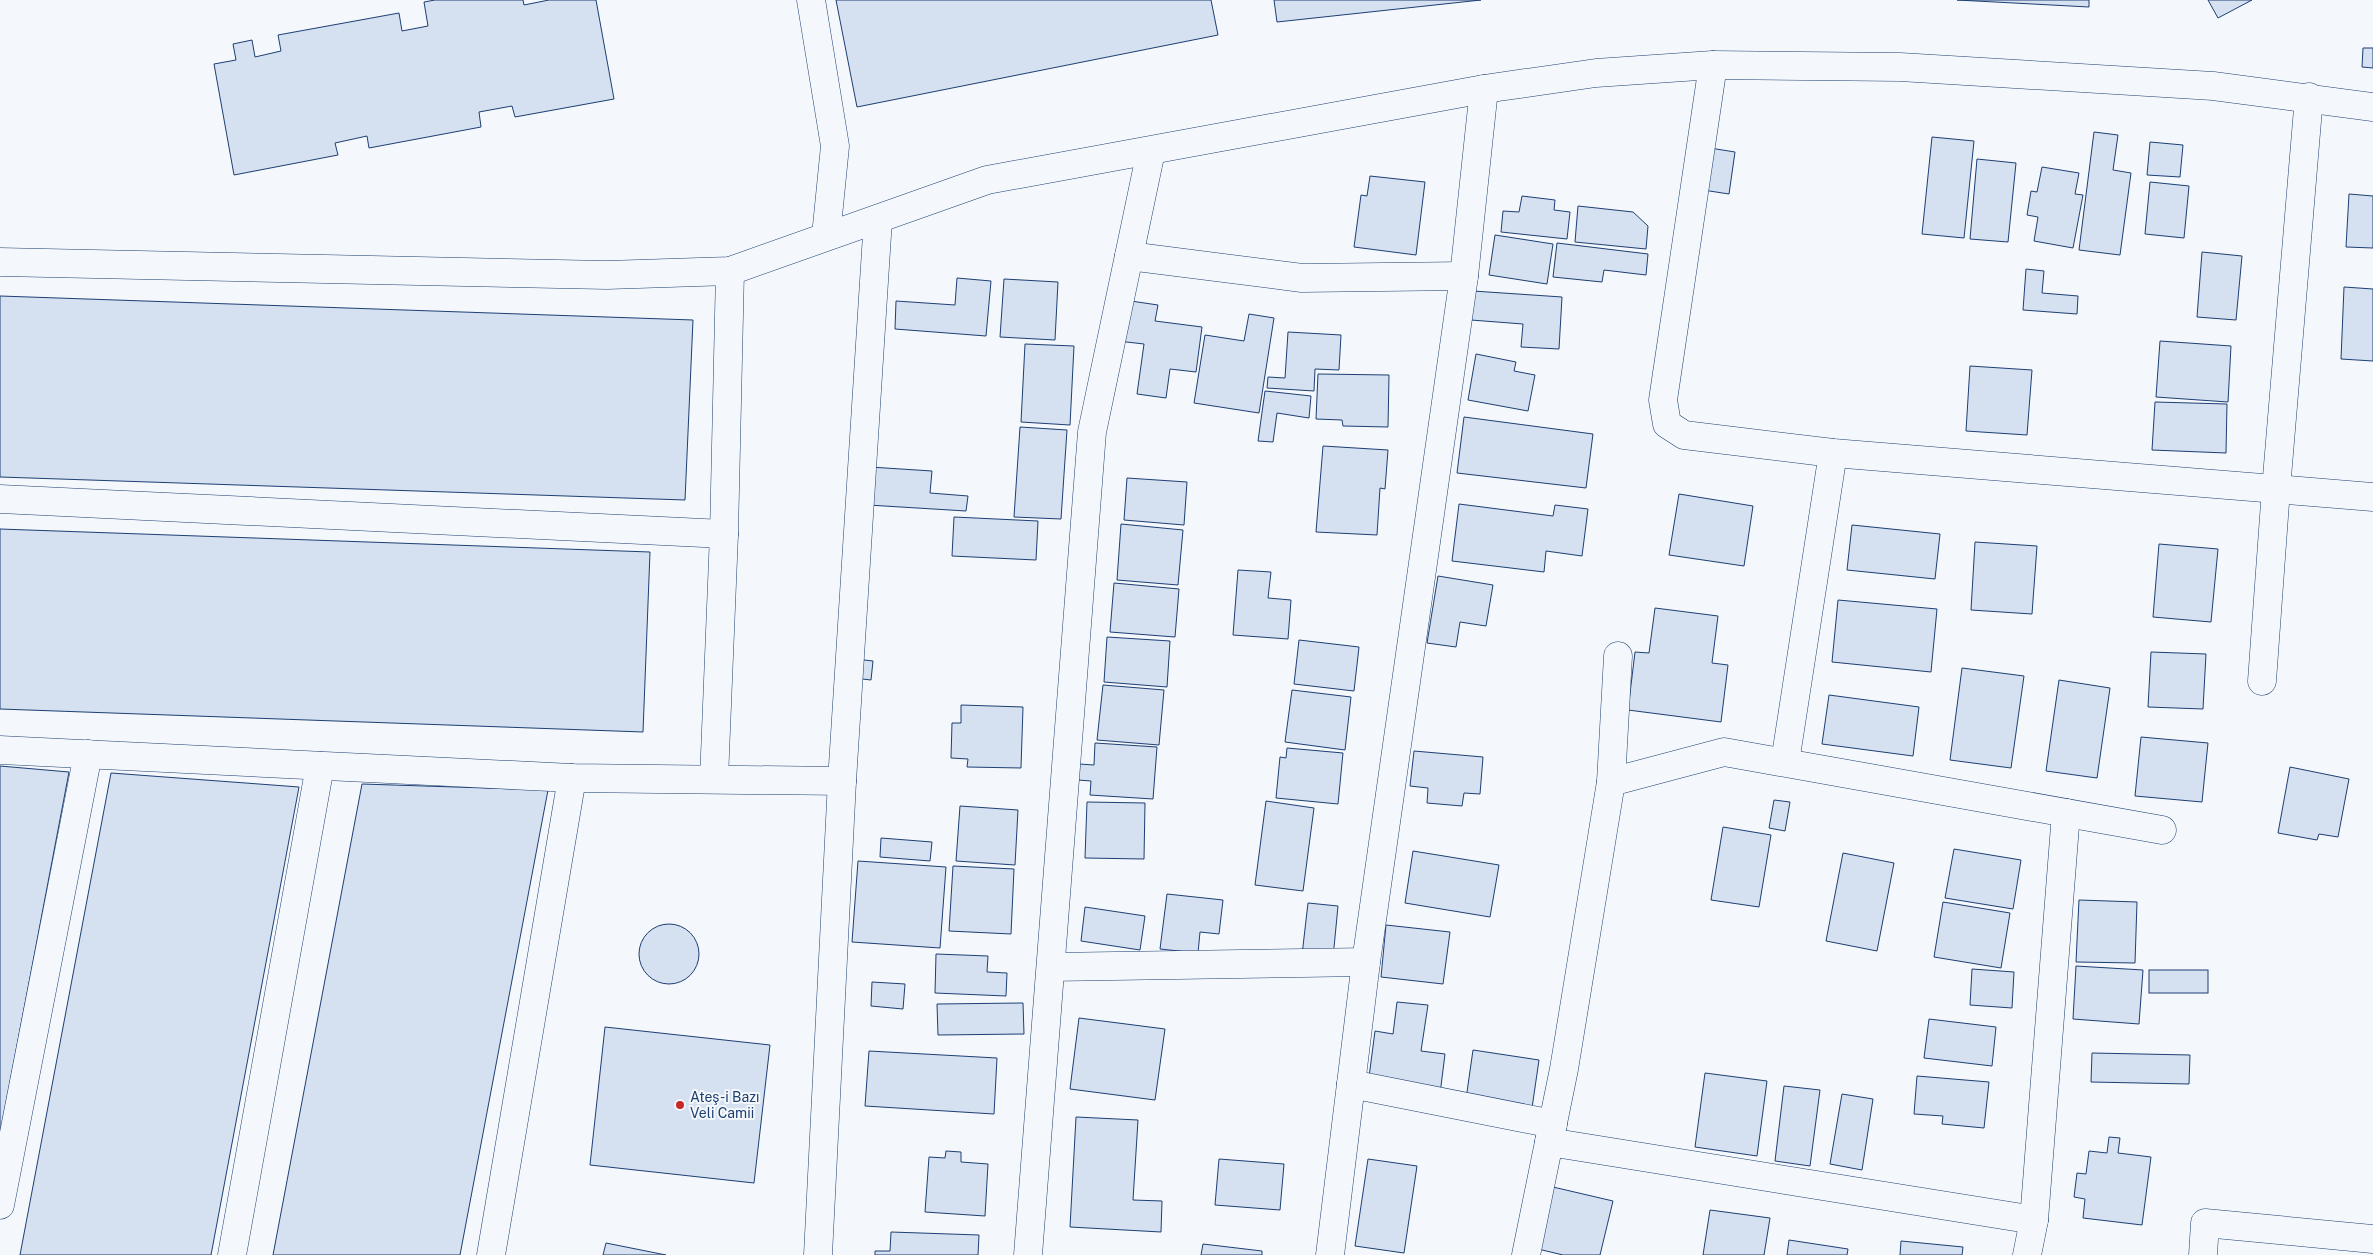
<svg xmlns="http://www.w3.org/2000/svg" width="2373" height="1255" font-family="'Public Sans',sans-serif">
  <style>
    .building { fill: #d5e0f0; stroke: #1d3f73 }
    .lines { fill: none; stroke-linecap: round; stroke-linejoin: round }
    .minor-casing { stroke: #1d3f73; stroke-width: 29 }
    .tertiary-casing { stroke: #1d3f73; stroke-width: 29 }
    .minor { stroke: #f4f7fb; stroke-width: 28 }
    .tertiary { stroke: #f4f7fb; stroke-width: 28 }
    .poi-dot { fill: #c62828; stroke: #f4f7fb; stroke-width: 2 }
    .labels { text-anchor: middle; stroke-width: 4; stroke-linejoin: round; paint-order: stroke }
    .poi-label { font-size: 14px; fill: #1d3f73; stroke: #f4f7fb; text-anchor: start }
  </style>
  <rect width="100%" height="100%" fill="#f4f7fb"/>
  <g class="building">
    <polygon points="435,0 523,0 524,5 549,0 596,0 614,99 515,117 512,106 479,112 481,127 369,148 367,136 335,143 338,155 234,175 214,64 236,60 233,44 252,40 255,57 281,51 278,35 399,13 402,31 428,26 424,2"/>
    <polygon points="836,0 1211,0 1218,35 857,107"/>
    <polygon points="1274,0 1481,0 1277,22"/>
    <polygon points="1957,0 2089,0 2089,7"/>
    <polygon points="2208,0 2252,0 2218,18"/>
    <polygon points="2363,48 2373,48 2373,68 2362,67"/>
    <polygon points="2094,132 2118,135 2113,170 2131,173 2120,255 2079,250"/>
    <polygon points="1932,137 1974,141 1964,238 1922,234"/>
    <polygon points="2150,142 2183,145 2180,177 2147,175"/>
    <polygon points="1710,148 1735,152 1729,194 1703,190"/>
    <polygon points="1977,159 2016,163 2008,242 1970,239"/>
    <polygon points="2042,167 2079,173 2075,194 2083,195 2073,248 2034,241 2038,217 2027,215 2031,191 2037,192"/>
    <polygon points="1370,176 1425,182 1416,255 1354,247 1361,195 1367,196"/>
    <polygon points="2150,182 2189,186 2184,238 2145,234"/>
    <polygon points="2349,194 2373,196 2373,248 2346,247"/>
    <polygon points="1522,196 1555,200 1554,210 1570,212 1567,239 1501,232 1503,211 1519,212"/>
    <polygon points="1578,206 1633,212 1648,226 1646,249 1575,242"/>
    <polygon points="1495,235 1553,244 1547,284 1489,275"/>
    <polygon points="1557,243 1648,254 1646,275 1604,270 1602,282 1553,277"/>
    <polygon points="2202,252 2242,256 2236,320 2197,317"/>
    <polygon points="2026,269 2044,271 2042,293 2078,296 2077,314 2023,310"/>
    <polygon points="957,278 991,281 986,336 895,329 896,301 955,305"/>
    <polygon points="1004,279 1058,282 1055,340 1000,337"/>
    <polygon points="2344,287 2373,289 2373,361 2341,359"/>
    <polygon points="1473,291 1562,297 1559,349 1521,347 1523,324 1471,320"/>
    <polygon points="0,296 693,320 685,500 0,477"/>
    <polygon points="1124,300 1158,305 1155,321 1202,327 1196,372 1170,369 1166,398 1137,394 1144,344 1118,341"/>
    <polygon points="1249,314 1274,318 1259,413 1194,403 1205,335 1244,341"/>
    <polygon points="1288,332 1341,335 1339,370 1315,369 1314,391 1267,388 1268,377 1285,378"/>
    <polygon points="2160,341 2231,346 2228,402 2156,397"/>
    <polygon points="1025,344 1074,346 1070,425 1021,422"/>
    <polygon points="1476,354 1516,362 1514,371 1535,375 1528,411 1468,400"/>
    <polygon points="1970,366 2032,370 2027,435 1966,431"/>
    <polygon points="1318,374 1389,375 1388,427 1343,426 1342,420 1316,419"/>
    <polygon points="1265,391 1311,396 1309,418 1277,413 1273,442 1258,441"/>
    <polygon points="2155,402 2227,404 2226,453 2152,450"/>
    <polygon points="1464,417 1593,434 1586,488 1457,473"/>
    <polygon points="1020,427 1067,430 1061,519 1014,517"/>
    <polygon points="1323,446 1388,450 1385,489 1380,488 1377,535 1316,532"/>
    <polygon points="870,467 932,471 930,493 968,496 966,511 868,505"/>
    <polygon points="1127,478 1187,482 1184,525 1124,520"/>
    <polygon points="1679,494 1753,506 1744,566 1669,555"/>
    <polygon points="1459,504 1553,516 1555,505 1588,509 1582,556 1546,551 1544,572 1452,561"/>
    <polygon points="954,517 1038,521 1036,560 952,556"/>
    <polygon points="1121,524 1183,530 1178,585 1117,580"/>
    <polygon points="1852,525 1940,534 1935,579 1847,570"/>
    <polygon points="0,529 650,552 643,732 0,709"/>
    <polygon points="1975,542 2037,546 2032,614 1971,610"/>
    <polygon points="2159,544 2218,549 2211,622 2153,617"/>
    <polygon points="1238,570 1271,572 1268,598 1291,600 1288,639 1233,635"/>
    <polygon points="1438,576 1493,585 1486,626 1460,622 1456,647 1427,643"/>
    <polygon points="1114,583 1179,589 1175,637 1110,632"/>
    <polygon points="1838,600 1937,609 1931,672 1832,662"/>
    <polygon points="1655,608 1718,616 1712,663 1728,665 1721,722 1628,710 1635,652 1649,653"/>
    <polygon points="1107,637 1170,641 1167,687 1104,682"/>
    <polygon points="1299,640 1359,647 1354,691 1294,684"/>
    <polygon points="2151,652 2206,654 2203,709 2148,707"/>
    <polygon points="856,659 873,661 871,680 854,678"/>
    <polygon points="1962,668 2024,676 2011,768 1950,760"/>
    <polygon points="2059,680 2110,688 2097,778 2046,771"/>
    <polygon points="1103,685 1164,690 1159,745 1097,740"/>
    <polygon points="1292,690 1351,697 1345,750 1285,742"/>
    <polygon points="1829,695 1919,707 1913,756 1822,744"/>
    <polygon points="961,705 1023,707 1021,768 967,767 968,759 951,758 952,723 961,723"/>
    <polygon points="2141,737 2208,743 2202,802 2135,796"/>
    <polygon points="1095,743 1157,747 1153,799 1090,795 1091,781 1078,780 1079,764 1094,765"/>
    <polygon points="1287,748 1343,753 1338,804 1276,798 1280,757 1286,758"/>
    <polygon points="1414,751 1483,757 1480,794 1464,793 1462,806 1427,803 1428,788 1410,786"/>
    <polygon points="0,766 69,772 0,1135"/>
    <polygon points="2290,767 2349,779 2338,837 2319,834 2317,840 2278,833"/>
    <polygon points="111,773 299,787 211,1255 20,1255"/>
    <polygon points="362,784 548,790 460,1255 273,1255"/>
    <polygon points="1774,800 1790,802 1785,831 1769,828"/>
    <polygon points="1266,801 1314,808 1303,891 1255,885"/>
    <polygon points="1087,802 1145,803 1144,859 1085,858"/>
    <polygon points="960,806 1018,810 1015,865 956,861"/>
    <polygon points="1723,827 1771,835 1759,907 1711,900"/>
    <polygon points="881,838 932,842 930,861 880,857"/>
    <polygon points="1954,849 2021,860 2013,909 1945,898"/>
    <polygon points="1413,851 1499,865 1490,917 1405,903"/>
    <polygon points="1843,853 1894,863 1877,951 1826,941"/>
    <polygon points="858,861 946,867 940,948 852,942"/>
    <polygon points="953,866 1014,869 1011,934 949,931"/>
    <polygon points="1167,894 1223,900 1219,934 1200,932 1198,953 1160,949"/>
    <polygon points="2079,900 2137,902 2135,963 2076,962"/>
    <polygon points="1943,902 2010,913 2001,968 1934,957"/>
    <polygon points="1308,903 1338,906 1333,958 1302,955"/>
    <polygon points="1085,907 1145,916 1140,950 1081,941"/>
    <circle cx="669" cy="954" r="30"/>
    <polygon points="1386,925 1450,932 1443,984 1381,977"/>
    <polygon points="936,954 988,956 987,972 1007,973 1006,996 935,993"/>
    <polygon points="2076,966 2143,970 2139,1024 2073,1019"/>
    <polygon points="1972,969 2014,972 2012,1008 1970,1005"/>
    <rect x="2149" y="970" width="59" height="23"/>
    <polygon points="872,982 905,984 903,1009 871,1006"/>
    <polygon points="1397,1002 1428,1005 1421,1051 1445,1054 1440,1094 1368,1085 1375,1031 1393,1034"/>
    <polygon points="1023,1003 1024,1034 938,1035 937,1004"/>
    <polygon points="1079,1018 1165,1029 1155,1100 1070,1089"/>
    <polygon points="1929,1019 1996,1027 1992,1066 1924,1058"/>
    <polygon points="605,1027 770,1045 754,1183 590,1165"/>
    <polygon points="1473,1050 1539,1060 1532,1108 1466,1099"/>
    <polygon points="869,1051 997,1058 994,1114 865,1106"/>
    <polygon points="2092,1053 2190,1055 2189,1084 2091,1082"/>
    <polygon points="1705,1073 1767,1081 1757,1156 1695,1147"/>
    <polygon points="1917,1076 1989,1082 1984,1128 1942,1124 1943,1116 1914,1114"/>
    <polygon points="1784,1086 1820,1090 1810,1166 1775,1161"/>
    <polygon points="1842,1094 1873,1099 1862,1170 1830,1164"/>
    <polygon points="1076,1117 1138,1120 1133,1200 1162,1201 1161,1232 1070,1227"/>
    <polygon points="2109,1137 2120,1138 2118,1153 2151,1157 2142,1225 2083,1218 2085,1199 2074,1197 2077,1173 2086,1174 2089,1151 2107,1153"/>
    <polygon points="946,1151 961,1152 961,1162 988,1164 985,1216 925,1212 929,1157 945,1158"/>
    <polygon points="1219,1159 1284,1164 1280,1210 1215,1205"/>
    <polygon points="1368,1159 1417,1166 1404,1253 1355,1246"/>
    <polygon points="1553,1187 1613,1201 1600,1255 1563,1255 1538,1249"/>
    <polygon points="1710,1210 1770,1218 1764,1255 1703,1255"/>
    <polygon points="891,1232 979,1235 978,1255 875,1255 875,1251 890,1251"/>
    <polygon points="1789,1240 1848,1249 1847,1255 1787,1255"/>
    <polygon points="1901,1241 1963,1247 1962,1255 1900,1255"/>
    <polygon points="606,1243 666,1255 603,1255"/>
    <polygon points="1203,1244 1262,1251 1262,1255 1201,1255"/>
  </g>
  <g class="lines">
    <defs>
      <g id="minor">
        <polyline points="811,0 835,146 826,236"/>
        <polyline points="1713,65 1663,400 1667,424 1684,435 1833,453 2373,497"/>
        <polyline points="1129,256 1302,278 1464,276"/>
        <polyline points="0,499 724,534"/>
        <polyline points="2262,681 2276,489 2309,97"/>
        <polyline points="0,750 572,778 842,781"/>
        <polyline points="1785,762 1833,453"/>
        <polyline points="714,779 724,534 730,271"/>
        <polyline points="1611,782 1724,752 2162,830"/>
        <polyline points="1051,967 1366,962"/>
        <polyline points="1351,1084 1553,1124"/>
        <polyline points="1549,1142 2034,1220"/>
        <polyline points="0,1205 88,754"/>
        <polyline points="232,1255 320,766"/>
        <polyline points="491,1255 572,778"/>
        <polyline points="818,1255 842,781 878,219"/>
        <polyline points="1028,1255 1092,432 1151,151"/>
        <polyline points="1330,1255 1366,962 1464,276 1484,89"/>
        <polyline points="1526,1255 1564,1069 1611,782 1618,656"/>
        <polyline points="2027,1255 2034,1220 2066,813"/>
        <polyline points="2203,1255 2205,1223 2373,1239"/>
      </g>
      <polyline id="tertiary" points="0,262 607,275 730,271 987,180 1484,89 1596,73 1713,65 1900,67 2213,86 2373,107"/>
    </defs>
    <use href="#minor" class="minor-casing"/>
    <use href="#tertiary" class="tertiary-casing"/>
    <use href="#minor" class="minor"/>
    <use href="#tertiary" class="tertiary"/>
  </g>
  <circle class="poi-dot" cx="680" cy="1105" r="5"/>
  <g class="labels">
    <g class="poi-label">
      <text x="690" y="1102">Ateş-i Bazı<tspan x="690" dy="16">Veli Camii</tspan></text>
    </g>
  </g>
</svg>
